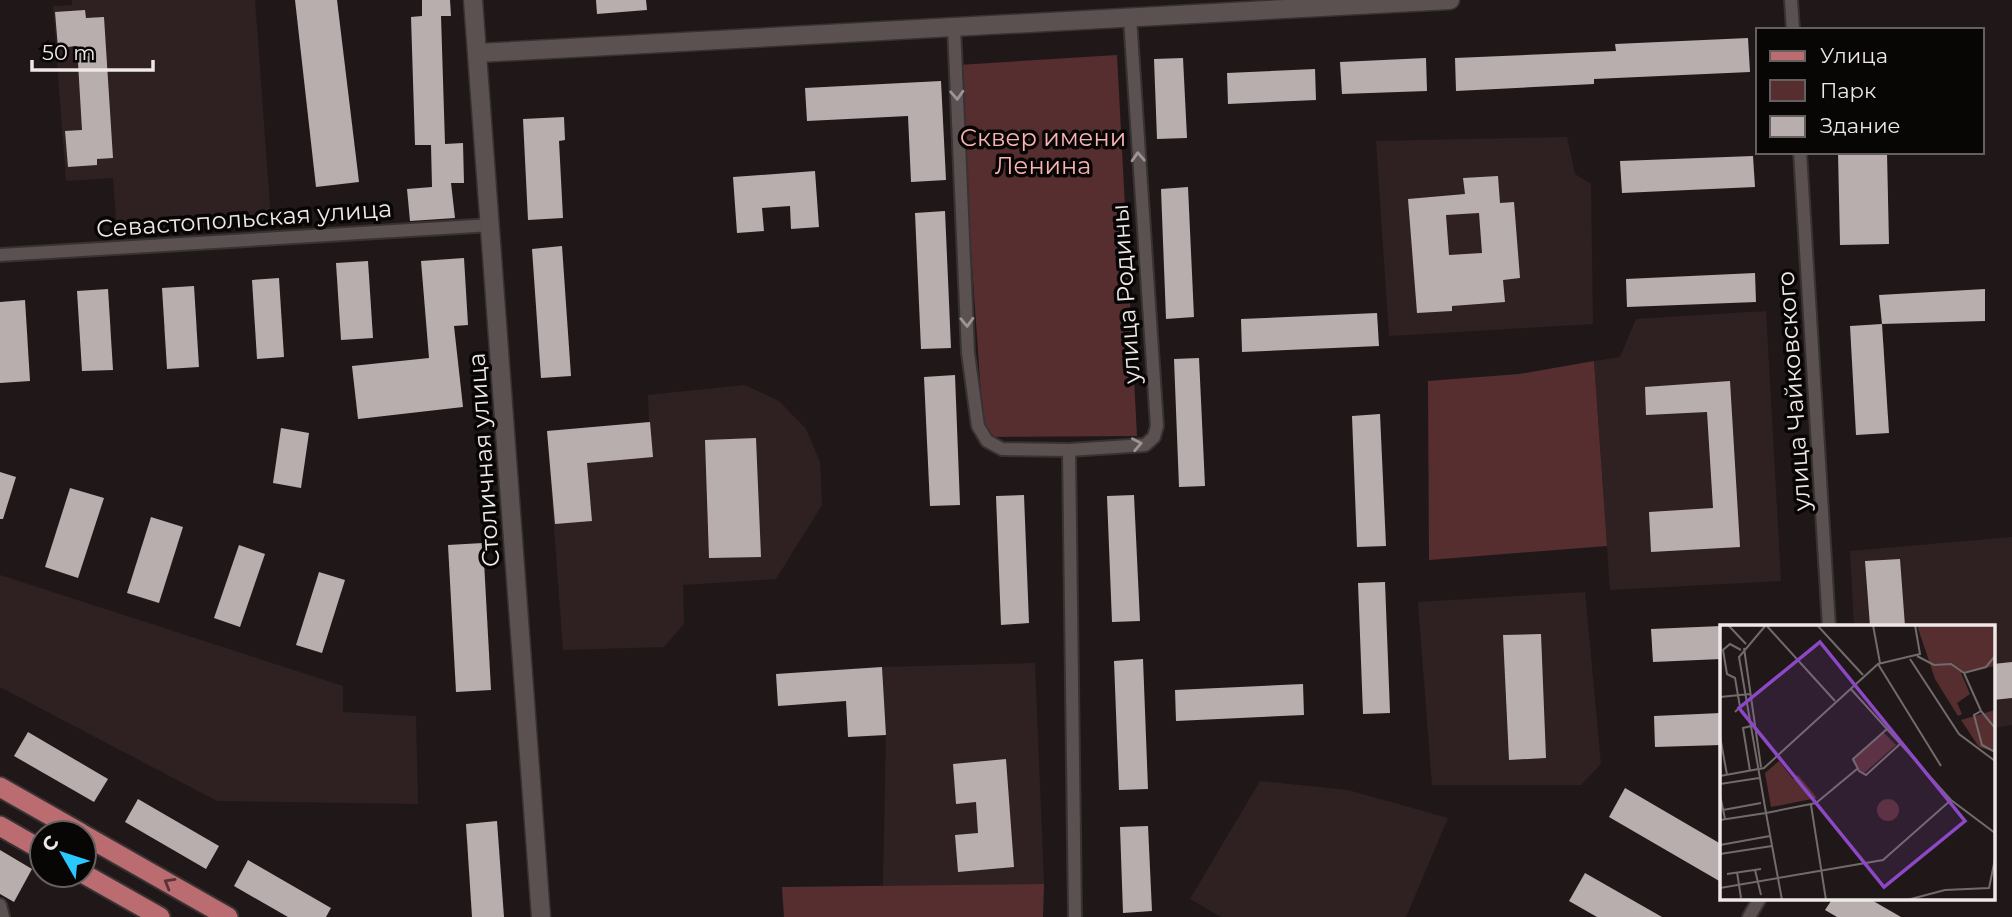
<svg xmlns="http://www.w3.org/2000/svg" width="2012" height="917" font-family="Montserrat,sans-serif">
  <style>
    .built { fill: #2f2121 }
    .green { fill: #562e30 }
    .building { fill: #b9aeae; fill-rule: evenodd }
    .lines { fill: none; stroke-linecap: round; stroke-linejoin: round }
    .street-casing { stroke: #383232; stroke-width: 16 }
    .secondary-casing { stroke: #383232; stroke-width: 21 }
    .primary-casing { stroke: #383232; stroke-width: 23 }
    .street { stroke: #5b5151; stroke-width: 12 }
    .secondary { stroke: #5b5151; stroke-width: 18 }
    .primary { stroke: #bb6c71; stroke-width: 19 }
    .oneway { stroke: #9d9595 }
    .oneway2 { stroke: #593336 }
    .labels { text-anchor: middle; stroke-width: 7; stroke-linejoin: round; paint-order: stroke }
    .park-label { font-size: 24px; fill: #f9b3b4; stroke: #080505 }
    .street-label { font-size: 24px; fill: #eee8e8; stroke: #080505 }
    .inset-road { fill: none; stroke: #726b6b; stroke-width: 2 }
    .view { fill: #8c48c5; fill-opacity: 0.15; stroke: #8c48c5; stroke-width: 3.5 }
    .inset-edge { fill: none; stroke: #eee8e8; stroke-width: 3.5 }
  </style>
  <rect width="100%" height="100%" fill="#201818"/>
  <g class="built">
    <polygon points="72,0 255,0 271,221 117,232 113,178 66,181 53,6 72,5"/>
    <polygon points="1567,137 1575,174 1591,184 1593,324 1389,336 1376,141"/>
    <polygon points="1766,311 1781,581 1610,590 1594,361 1620,357 1636,319"/>
    <polygon points="745,385 779,401 806,429 820,462 822,505 776,579 683,585 684,624 664,647 563,650 547,431 649,422 648,395"/>
    <polygon points="2012,537 2012,725 1993,728 1993,626 1854,626 1850,551"/>
    <polygon points="0,575 343,686 343,712 416,716 418,804 217,801 0,687"/>
    <polygon points="1585,592 1601,764 1581,785 1432,785 1418,602"/>
    <polygon points="1035,663 1044,884 883,886 886,735 882,667"/>
    <polygon points="1260,781 1348,790 1448,818 1406,917 1221,917 1190,899"/>
  </g>
  <g class="green">
    <polygon points="1117,55 1137,436 984,437 958,65"/>
    <polygon points="1594,361 1607,546 1429,560 1428,381 1519,374"/>
    <polygon points="1044,884 1043,917 784,917 782,887"/>
  </g>
  <g class="building">
    <polygon points="295,0 337,0 359,182 316,187"/>
    <polygon points="422,0 450,0 451,16 441,16 445,144 463,143 464,183 451,183 455,218 410,221 407,189 432,187 431,145 415,145 411,17 422,16"/>
    <polygon points="596,0 646,0 647,10 597,14"/>
    <polygon points="85,10 86,18 104,17 113,158 97,159 97,165 68,167 65,131 82,130 77,46 58,48 55,12"/>
    <polygon points="1748,38 1750,72 1594,79 1594,84 1456,91 1455,58 1616,51 1615,44"/>
    <polygon points="1183,58 1187,138 1157,139 1154,59"/>
    <polygon points="1426,58 1427,91 1342,94 1340,62"/>
    <polygon points="1315,69 1316,100 1228,104 1227,73"/>
    <polygon points="941,81 946,180 911,182 908,116 807,121 805,88"/>
    <polygon points="564,117 565,140 559,141 563,218 528,220 523,119"/>
    <polygon points="1838,152 1887,152 1889,244 1840,245"/>
    <polygon points="1753,156 1755,187 1622,193 1620,161"/>
    <polygon points="815,171 819,227 791,229 790,206 762,208 764,231 737,233 733,177"/>
    <path d="M 1498,176 L 1500,203 L 1514,202 L 1520,278 L 1503,280 L 1505,302 L 1452,306 L 1452,311 L 1417,313 L 1408,199 L 1465,194 L 1463,178 ZM 1479,213 L 1482,253 L 1449,255 L 1446,215 Z"/>
    <polygon points="1188,187 1194,317 1166,319 1161,189"/>
    <polygon points="945,211 951,348 921,349 915,213"/>
    <polygon points="562,246 571,376 541,378 532,249"/>
    <polygon points="464,258 468,325 454,326 463,407 358,419 352,366 429,358 421,261"/>
    <polygon points="368,261 373,338 341,340 336,263"/>
    <polygon points="1755,273 1756,302 1627,307 1626,279"/>
    <polygon points="279,278 284,357 257,359 252,280"/>
    <polygon points="194,286 199,367 167,369 162,288"/>
    <polygon points="108,289 113,370 82,371 77,291"/>
    <polygon points="1985,289 1985,321 1882,324 1879,295"/>
    <polygon points="25,300 30,381 0,383 0,302"/>
    <polygon points="1377,313 1379,346 1242,352 1241,319"/>
    <polygon points="1882,324 1889,433 1856,435 1850,326"/>
    <polygon points="1199,358 1205,486 1179,487 1174,359"/>
    <polygon points="955,375 960,505 930,506 924,377"/>
    <polygon points="1730,381 1740,547 1651,552 1649,512 1713,508 1707,412 1646,415 1645,387"/>
    <polygon points="1380,414 1386,546 1357,547 1352,416"/>
    <polygon points="650,422 653,457 587,463 592,521 555,524 547,431"/>
    <polygon points="281,428 309,433 301,488 273,483"/>
    <polygon points="756,438 761,557 709,558 705,440"/>
    <polygon points="0,472 16,477 3,519 0,519"/>
    <polygon points="70,488 104,498 78,578 45,567"/>
    <polygon points="1024,495 1029,623 1001,625 996,496"/>
    <polygon points="1134,495 1140,621 1112,622 1107,496"/>
    <polygon points="151,517 183,527 159,603 127,593"/>
    <polygon points="483,543 491,690 456,692 448,545"/>
    <polygon points="239,545 265,554 240,627 214,618"/>
    <polygon points="1900,559 1905,626 1870,626 1865,561"/>
    <polygon points="319,572 345,580 322,653 296,645"/>
    <polygon points="1385,582 1390,713 1363,714 1358,583"/>
    <polygon points="1721,626 1721,659 1653,662 1651,629"/>
    <polygon points="1541,634 1546,758 1509,760 1503,635"/>
    <polygon points="1143,659 1148,789 1119,790 1114,661"/>
    <polygon points="2012,662 2012,698 1993,700 1993,664"/>
    <polygon points="882,667 886,735 848,737 846,701 778,706 776,674"/>
    <polygon points="1303,684 1304,715 1176,721 1175,690"/>
    <polygon points="1721,713 1721,745 1655,747 1654,716"/>
    <polygon points="28,732 108,779 94,802 14,756"/>
    <polygon points="1006,759 1014,867 958,872 955,835 978,833 976,802 956,804 953,764"/>
    <polygon points="1625,788 1721,844 1721,882 1609,817"/>
    <polygon points="138,799 219,846 206,869 125,822"/>
    <polygon points="497,821 504,917 472,917 466,824"/>
    <polygon points="1148,826 1152,911 1123,913 1120,827"/>
    <polygon points="0,850 32,869 14,902 0,894"/>
    <polygon points="248,860 331,908 326,917 288,917 234,886"/>
    <polygon points="1585,873 1662,917 1597,917 1569,901"/>
    <polygon points="1833,898 1868,898 1901,917 1837,917 1825,910"/>
  </g>
  <g class="lines">
    <defs>
      <g id="street">
        <polyline points="1791,0 1793,30"/>
        <polyline points="954,27 968,353 978,426 987,441 1002,449 1069,450 1145,445 1154,437 1157,426 1130,18"/>
        <polyline points="1800,152 1829,626"/>
        <polyline points="0,255 492,225"/>
        <polyline points="1069,450 1075,917"/>
        <polyline points="0,905 3,917"/>
        <polyline points="1749,917 1760,898"/>
      </g>
      <g id="secondary">
        <polyline points="473,0 541,917"/>
        <polyline points="478,53 1450,0"/>
      </g>
      <g id="primary">
        <polyline points="0,787 81,833"/>
        <polyline points="0,826 42,850"/>
        <polyline points="84,835 228,917"/>
        <polyline points="84,874 160,917"/>
      </g>
    </defs>
    <use href="#street" class="street-casing"/>
    <use href="#secondary" class="secondary-casing"/>
    <use href="#primary" class="primary-casing"/>
    <use href="#street" class="street"/>
    <use href="#secondary" class="secondary"/>
    <use href="#primary" class="primary"/>
  </g>
  <defs><path id="oneway-chevron" d="M-2-3.5L2.5 0L-2 3.5" fill="none" stroke-width="1.6" stroke-linecap="round" stroke-linejoin="round" transform="scale(1.75)"/></defs>
  <g class="oneway">
    <use href="#oneway-chevron" transform="translate(957 95) rotate(87)"/>
    <use href="#oneway-chevron" transform="translate(1138 157) rotate(-93)"/>
    <use href="#oneway-chevron" transform="translate(967 322) rotate(88)"/>
    <use href="#oneway-chevron" transform="translate(1137 444) rotate(-11)"/>
  </g>
  <use class="oneway2" href="#oneway-chevron" transform="translate(169 883) rotate(-150)"/>
  <g class="labels">
    <g class="park-label">
      <text x="1043" y="146">Сквер имени<tspan x="1043" dy="28">Ленина</tspan></text>
    </g>
    <g class="street-label">
      <text transform="translate(244 219) rotate(-4)" y="8">Севастопольская улица</text>
      <text transform="translate(1126 294) rotate(-94)" y="8">улица Родины</text>
      <text transform="translate(1794 391) rotate(-94)" y="8">улица Чайковского</text>
      <text transform="translate(484 460) rotate(-94)" y="8">Столичная улица</text>
    </g>
  </g>
  <g transform="translate(1720 625)">
    <rect width="275" height="275" fill="#201818"/>
    <path d="M 197,0 L 275,0 L 275,41 L 241,48 L 250,69 L 237,78 L 242,89 L 238,91 L 215,54 ZM 275,85 L 275,127 L 259,122 L 241,95 ZM 163,107 L 176,120 L 143,149 L 132,136 ZM 59,136 L 73,154 L 78,150 L 97,173 L 51,182 L 45,148 ZM157 185a11 11 0 1 1 22 0a11 11 0 1 1-22 0Z" fill="#562e30"/>
    <path class="inset-road" d="M 8,0 L 26,19M 46,0 L 115,76M 97,0 L 143,50M 153,0 L 160,38M 24,23 L 41,142M 197,31 L 214,40 L 231,39 L 244,48 L 266,42 L 275,31M 190,34 L 239,109 L 275,136M 158,39 L 221,141M 244,48 L 261,86 L 275,103M 130,63 L 231,175 L 275,208M 0,72 L 30,69M 261,86 L 254,90 L 262,120 L 275,127M 15,87 L 20,82 L 15,53 L 7,49 L 3,25 L 10,19 L 21,25M 167,104 L 133,134 L 139,146 L 146,150 L 180,119M 0,111 L 7,150M 30,146 L 23,103 L 31,101M 0,151 L 44,143 L 158,39 L 200,29 L 195,0M 0,159 L 39,153M 0,170 L 5,194M 91,180 L 106,275M 3,185 L 41,178M 46,188 L 19,32 L 46,0M 0,195 L 46,188M 0,220 L 50,211M 0,229 L 52,221M 35,245 L 41,270M 17,247 L 21,273M 7,249 L 41,244M 0,263 L 163,235 L 231,175M 62,275 L 46,188 L 96,178 L 137,144M 187,275 L 225,265 L 269,263 L 275,234"/>
    <path class="view" d="M 100,17 L 245,196 L 164,262 L 19,83 Z"/>
    <rect width="275" height="275" class="inset-edge"/>
  </g>
  <rect x="1756" y="28" width="228" height="126" fill="#080505" stroke="#646060" stroke-width="2"/>
  <rect x="1770" y="51" width="35" height="10" fill="#bb6c71" stroke="#646060" stroke-width="2"/>
  <text x="1820" y="63" font-size="21" fill="#eee8e8">Улица</text>
  <rect x="1770" y="80" width="35" height="21" fill="#562e30" stroke="#646060" stroke-width="2"/>
  <text x="1820" y="98" font-size="21" fill="#eee8e8">Парк</text>
  <rect x="1770" y="116" width="35" height="21" fill="#b9aeae" stroke="#646060" stroke-width="2"/>
  <text x="1820" y="133" font-size="21" fill="#eee8e8">Здание</text>
  <g transform="translate(63 854) rotate(309)"><circle r="33" fill="#080505" stroke="#646060" stroke-width="2"/>
  <path d="M0-5L12 26L0 18L-12 26Z" fill="#29c8ff"/>
  <text y="-10" font-size="19" font-weight="bold" text-anchor="middle" fill="#eee8e8">С</text>
  </g>
  <path d="M32 60v10h121v-10" fill="none" stroke="#eee8e8" stroke-width="3.5"/>
  <text x="42" y="60" font-size="21" fill="#eee8e8" stroke="#080505" stroke-width="5" paint-order="stroke">50 m</text>
</svg>
